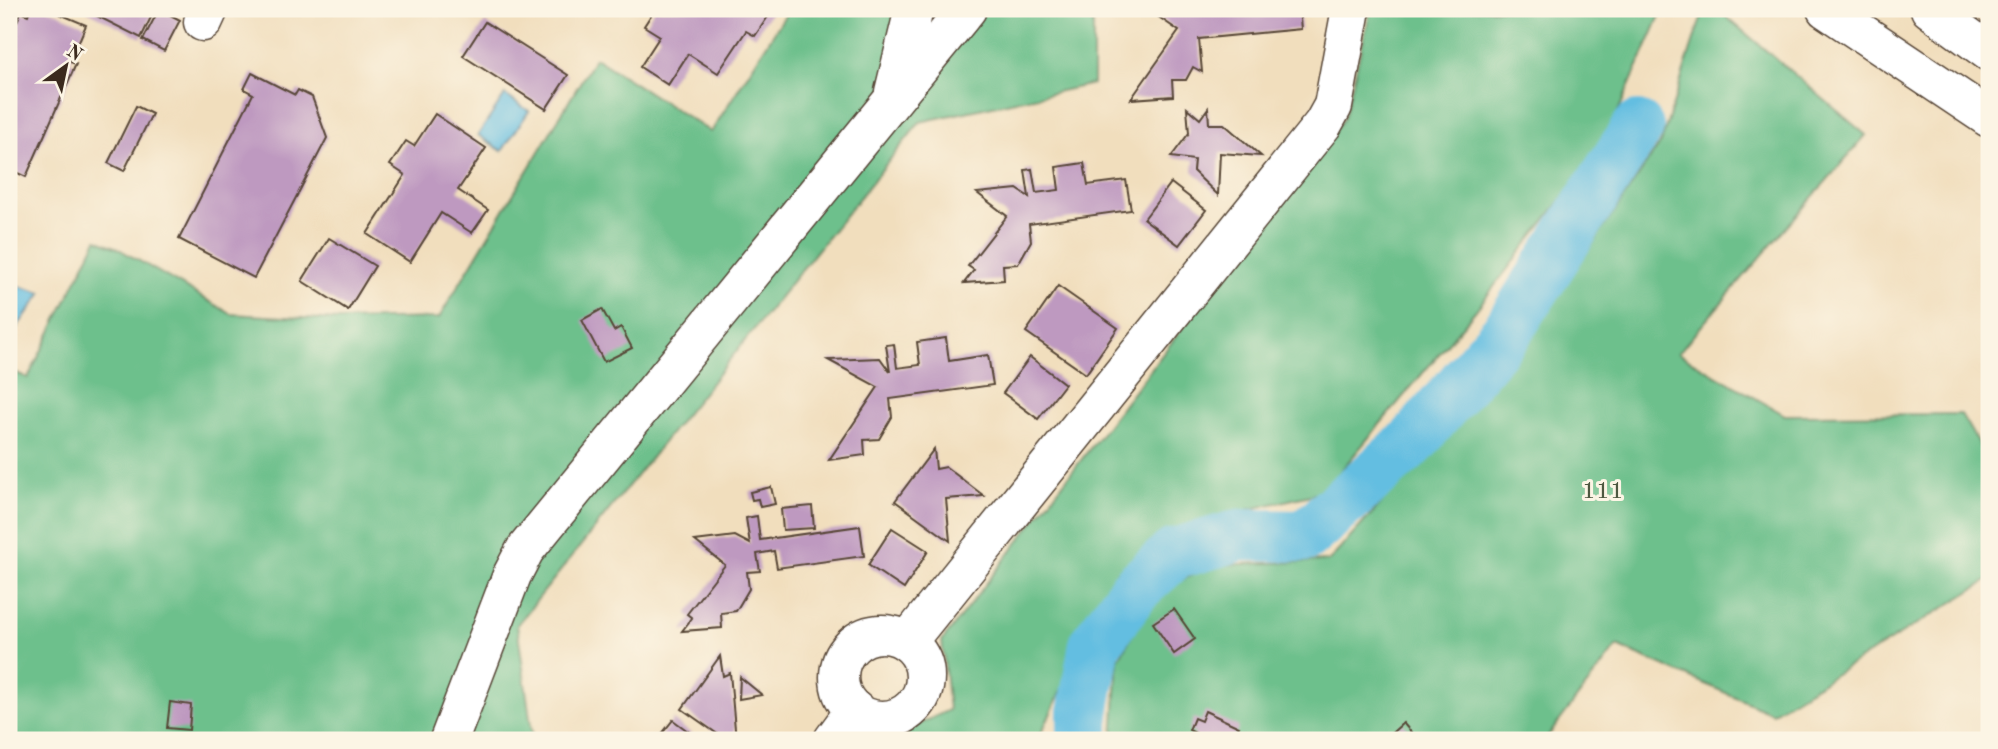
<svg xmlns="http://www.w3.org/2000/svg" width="1998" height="749" font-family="'Old Standard TT',serif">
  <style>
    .forest { fill: #6dc08c; stroke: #547555; stroke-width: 2 }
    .water { fill: #64bee1; stroke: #507480; stroke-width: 2 }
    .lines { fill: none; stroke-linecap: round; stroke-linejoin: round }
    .river { stroke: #64bee1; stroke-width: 52 }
    .building { fill: #be99c0 }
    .minor-casing { stroke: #564536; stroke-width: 41 }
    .minor { stroke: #fff; stroke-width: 38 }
    .labels { text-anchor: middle; stroke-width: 6; stroke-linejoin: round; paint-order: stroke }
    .park-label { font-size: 24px; fill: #4e5840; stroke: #fcf5e5 }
  </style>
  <rect width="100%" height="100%" fill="#fcf5e5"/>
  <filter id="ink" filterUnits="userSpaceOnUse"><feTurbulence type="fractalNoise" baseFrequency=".0143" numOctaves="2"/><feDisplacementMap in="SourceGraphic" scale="14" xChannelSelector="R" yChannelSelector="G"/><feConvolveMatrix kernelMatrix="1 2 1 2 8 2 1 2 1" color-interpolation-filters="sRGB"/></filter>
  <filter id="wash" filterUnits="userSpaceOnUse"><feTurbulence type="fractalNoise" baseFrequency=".00686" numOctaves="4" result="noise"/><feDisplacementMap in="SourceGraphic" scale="28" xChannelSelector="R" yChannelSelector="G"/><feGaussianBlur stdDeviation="1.57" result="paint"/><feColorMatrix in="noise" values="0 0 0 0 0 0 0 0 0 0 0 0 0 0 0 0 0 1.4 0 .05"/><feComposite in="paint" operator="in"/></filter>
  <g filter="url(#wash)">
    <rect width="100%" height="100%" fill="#f1debd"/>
    <g class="forest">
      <polygon points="789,9 1093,9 1093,84 920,122 517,625 533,740 9,740 9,370 28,378 97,239 117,248 231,314 339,320 439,318 595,58 711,132"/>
      <polygon points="1371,9 1663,9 1603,146 1475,311 1323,492 1234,513 1117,571 1039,738 1036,740 886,740 949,710 942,641 1344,118"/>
      <polygon points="1704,9 1717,9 1866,135 1678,353 1785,415 1961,414 1989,462 1989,580 1772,713 1617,646 1545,740 1113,740 1118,660 1157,592 1213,565 1329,561 1527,342 1661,142"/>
    </g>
    <g class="water">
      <polygon points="505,95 529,111 502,151 478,135"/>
      <polygon points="9,283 42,293 9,338"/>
    </g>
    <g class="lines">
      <polyline class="river" points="1083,740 1083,713 1095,644 1135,589 1174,554 1240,535 1305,536 1412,442 1505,334 1638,127"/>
    </g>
    <g id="blocks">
      <g class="building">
        <polygon points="30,9 48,9 86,25 70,62 76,64 26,177 9,169 9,40 21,12 28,15"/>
        <polygon points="88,9 155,9 141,38 87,11"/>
        <polygon points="159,9 180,20 164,51 143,40"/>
        <polygon points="583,9 600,9 598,14"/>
        <polygon points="655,9 766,9 771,12 755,36 746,31 718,73 688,54 668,85 640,67 660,36 644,26"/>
        <polygon points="1147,9 1299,9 1301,29 1199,39 1202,72 1193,67 1186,80 1172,80 1173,96 1131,99 1179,31"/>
        <polygon points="485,22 568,75 546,109 463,56"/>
        <polygon points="252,73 295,95 298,90 312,97 327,138 254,278 179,239 253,94 244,89"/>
        <polygon points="136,106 152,114 124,171 108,163"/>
        <polygon points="1187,108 1200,119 1208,108 1209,124 1224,124 1261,156 1220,153 1218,195 1193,171 1194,160 1171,157 1189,133"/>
        <polygon points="435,114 486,148 458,190 488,210 472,233 441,213 410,262 367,234 405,175 390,165 406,141 414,146"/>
        <polygon points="1084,163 1088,185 1126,180 1131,210 1029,224 1031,241 1018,264 1003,265 1004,280 964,283 974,270 968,266 1007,216 977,193 1017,189 1029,197 1025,170 1032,169 1036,193 1059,190 1056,167"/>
        <polygon points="1171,183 1206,210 1179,245 1144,219"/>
        <polygon points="329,238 375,266 348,310 302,281"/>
        <polygon points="1058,286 1118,328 1086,374 1026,332"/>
        <polygon points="602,309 614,331 621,327 632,348 604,362 582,320"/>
        <polygon points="946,338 949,361 988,355 993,385 890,399 892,417 879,439 864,440 865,455 829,460 878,387 828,360 880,358 890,372 886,345 894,344 897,368 920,365 917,342"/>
        <polygon points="1030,357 1065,384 1038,419 1003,393"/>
        <polygon points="934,449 936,469 946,467 984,496 946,499 950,541 895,501"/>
        <polygon points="771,487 775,504 760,507 758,499 752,500 750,492"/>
        <polygon points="812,506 814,528 783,530 781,509"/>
        <polygon points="757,516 760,540 860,526 864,556 777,568 774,551 757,554 760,571 747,572 749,589 736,611 721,613 722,628 682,631 692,618 687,614 725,565 695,541 735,536 750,544 746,518"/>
        <polygon points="892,528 928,551 904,589 868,565"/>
        <polygon points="1174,609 1195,639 1174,654 1153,623"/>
        <polygon points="720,656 723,676 730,673 736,740 726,740 682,709"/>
        <polygon points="740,677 762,695 739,699"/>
        <polygon points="170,702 191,705 189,730 167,728"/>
        <polygon points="1205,711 1239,727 1232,740 1191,740 1195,733 1189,730 1194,718 1201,721"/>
        <polygon points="673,720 700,740 657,740"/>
        <polygon points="1403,723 1418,740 1384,740"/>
      </g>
    </g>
  </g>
  <g filter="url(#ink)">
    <use href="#blocks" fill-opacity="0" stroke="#564536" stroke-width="2"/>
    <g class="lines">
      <defs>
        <g id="minor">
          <polyline points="1826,9 1989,118"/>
          <polyline points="1930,9 1989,52"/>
          <polyline points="203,22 209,9"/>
          <polyline points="894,92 914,9"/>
          <circle cx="882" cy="677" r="43"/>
          <polyline points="907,642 1323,124 1333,106 1351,9"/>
          <polyline points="449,740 512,575 525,550 967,9"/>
          <polyline points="833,740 855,710"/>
        </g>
      </defs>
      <use href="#minor" class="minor-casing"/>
      <use href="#minor" class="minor"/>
    </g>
  </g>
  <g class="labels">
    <g class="park-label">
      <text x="1603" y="498">111</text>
    </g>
  </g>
  <rect width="1998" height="749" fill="none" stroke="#fcf5e5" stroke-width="35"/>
  <g transform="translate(66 66) rotate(33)" stroke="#fcf5e5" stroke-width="5" paint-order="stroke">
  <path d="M0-5L12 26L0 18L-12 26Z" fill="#3b2a1e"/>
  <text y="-10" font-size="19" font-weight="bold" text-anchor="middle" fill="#3b2a1e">N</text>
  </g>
</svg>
